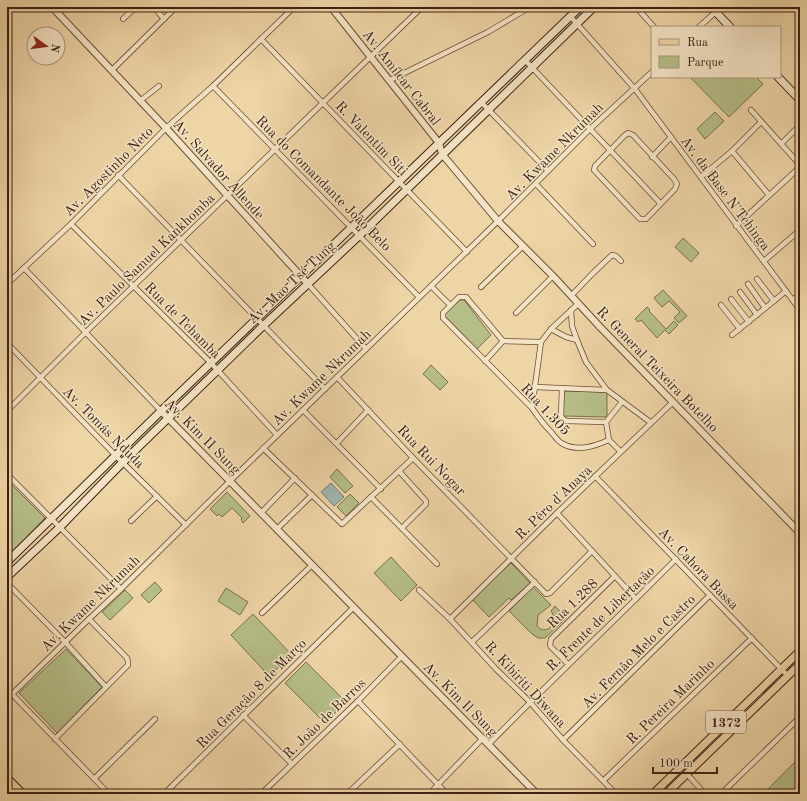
<svg xmlns="http://www.w3.org/2000/svg" width="807" height="801" font-family="'Old Standard TT',serif">
  <style>
    .green { fill: #b6be88; stroke: #7a6f4d }
    .water { fill: #9eb6b2; stroke: #787a72 }
    .lines { fill: none; stroke-linecap: round; stroke-linejoin: round }
    .minor-casing { stroke: #6a4d37; stroke-width: 6 }
    .tertiary-casing { stroke: #6a4d37; stroke-width: 8 }
    .secondary-casing { stroke: #3e2012; stroke-width: 9 }
    .primary-casing { stroke: #3e2012; stroke-width: 9 }
    .minor { stroke: #f4e4c5; stroke-width: 4.5 }
    .tertiary { stroke: #f4e4c5; stroke-width: 6 }
    .secondary { stroke: #f4e4c5; stroke-width: 7 }
    .primary { stroke: #eed5a6; stroke-width: 7 }
    .labels { text-anchor: middle; stroke-width: 3; stroke-linejoin: round; paint-order: stroke }
    .shield { fill: #f4e4c5; stroke: #755b48; stroke-width: 1 }
    .shield-label { font-size: 13px; font-weight: bold; fill: #3e2012 }
    .street-label { font-size: 14px; fill: #3e2012; stroke: #f4e4c5 }
  </style>
  <rect width="100%" height="100%" fill="#eed5a6"/>
  <filter id="stains"><feTurbulence type="fractalNoise" baseFrequency=".005" numOctaves="4"/><feColorMatrix values="0 0 0 0 .2 0 0 0 0 .09 0 0 0 0 .02 0 0 0 .5 -.17"/></filter>
  <radialGradient id="worn" r=".72"><stop offset=".6" stop-color="#630" stop-opacity="0"/><stop offset="1" stop-color="#630" stop-opacity=".3"/></radialGradient>
  <g class="green">
    <polygon points="690,77 756,77 763,84 729,117"/>
    <polygon points="715,112 724,121 705,139 697,129"/>
    <polygon points="683,238 699,253 691,262 675,247"/>
    <polygon points="663,290 687,316 679,323 674,318 680,312 669,301 662,307 654,298"/>
    <polygon points="460,300 464,300 491,335 477,349 444,315 447,310"/>
    <polygon points="647,307 650,310 649,311 666,329 674,321 678,325 669,334 665,330 657,338 641,320 638,322 635,319"/>
    <polygon points="431,365 448,382 440,390 423,374"/>
    <polygon points="563,391 607,392 607,417 563,416"/>
    <polygon points="337,469 353,486 345,493 330,477"/>
    <polygon points="7,480 45,518 7,558"/>
    <polygon points="227,492 250,516 243,523 241,519 242,518 232,508 222,517 219,514 217,516 210,509"/>
    <polygon points="350,494 359,503 346,516 337,507"/>
    <polygon points="391,557 417,585 401,601 374,573"/>
    <polygon points="511,563 530,583 511,600 509,598 489,617 472,599"/>
    <polygon points="155,582 162,590 149,603 141,595"/>
    <path d="M 533,587 L 551,605 L 538,615 L 537,626 C 544,634 552,628 556,620 L 551,611 L 555,606 L 566,618 L 545,638 L 538,638 L 532,634 L 509,611 Z"/>
    <polygon points="226,588 248,602 240,615 218,601"/>
    <polygon points="125,590 133,598 110,620 102,612"/>
    <polygon points="253,614 292,655 269,676 231,635"/>
    <polygon points="66,649 102,687 57,733 19,693"/>
    <polygon points="306,662 346,702 325,723 285,683"/>
    <polygon points="800,757 800,794 763,794"/>
  </g>
  <polygon class="water" points="331,483 344,497 334,506 321,492"/>
  <g class="lines">
    <defs>
      <g id="minor">
        <polyline points="154,7 164,19"/>
        <polyline points="636,7 654,27"/>
        <polyline points="799,7 800,9"/>
        <polyline points="570,16 635,89 800,310"/>
        <polyline points="123,19 136,7"/>
        <polyline points="699,27 721,7"/>
        <polyline points="261,39 467,252"/>
        <polyline points="525,60 660,203"/>
        <polyline points="112,70 176,7"/>
        <polyline points="390,80 488,32 530,7"/>
        <polyline points="213,86 419,297"/>
        <polyline points="140,101 159,86"/>
        <polyline points="482,103 548,171"/>
        <polyline points="751,110 800,165"/>
        <polygon points="628,133 633,135 674,179 677,184 675,189 646,219 640,219 594,170 595,166 624,136"/>
        <polyline points="781,144 800,125"/>
        <polyline points="732,151 769,195"/>
        <polyline points="652,157 671,137"/>
        <polyline points="118,175 325,389"/>
        <polyline points="701,177 732,151 761,122"/>
        <polyline points="536,184 593,244"/>
        <polyline points="71,224 211,363 277,435"/>
        <polyline points="736,226 800,167"/>
        <polyline points="764,261 800,230"/>
        <polyline points="24,268 161,411"/>
        <polyline points="757,279 774,301"/>
        <polyline points="7,284 71,224 166,128 213,86 294,7"/>
        <polyline points="308,284 366,349"/>
        <polyline points="748,284 765,308"/>
        <polyline points="431,286 450,305"/>
        <polyline points="481,287 523,246"/>
        <polyline points="740,292 757,315"/>
        <polyline points="571,296 592,274 612,255 616,256 621,261"/>
        <polyline points="731,299 749,322"/>
        <polyline points="793,300 800,293"/>
        <polyline points="721,305 740,329"/>
        <polyline points="571,310 572,326 577,340 586,362 607,390 650,422"/>
        <polyline points="516,313 553,276"/>
        <polyline points="551,329 566,337 577,340"/>
        <polyline points="732,335 786,291"/>
        <path d="M 503,341 L 466,297 L 459,297 L 443,313 L 443,318 L 532,408 C 538,417 544,425 552,433 C 555,437 559,442 563,444 C 578,452 595,446 609,440 L 620,451"/>
        <polyline points="503,341 541,342 551,329 578,304"/>
        <polyline points="7,343 116,456 186,525"/>
        <polyline points="485,361 503,341"/>
        <polyline points="337,377 413,458 546,594 550,593 592,551"/>
        <polyline points="535,387 607,390"/>
        <polyline points="562,388 561,416 563,419 567,421 606,422"/>
        <polyline points="532,408 541,342"/>
        <polyline points="303,410 381,489"/>
        <polyline points="7,411 86,332 422,7"/>
        <polyline points="609,440 606,422 622,402"/>
        <polyline points="337,443 368,410"/>
        <polyline points="263,448 342,524 413,458"/>
        <polyline points="399,471 426,501 426,504 402,528"/>
        <polyline points="7,474 121,589"/>
        <polyline points="595,476 788,676"/>
        <polyline points="371,497 437,564"/>
        <polyline points="261,513 295,478"/>
        <polyline points="557,513 636,599"/>
        <polyline points="131,521 157,496"/>
        <polyline points="277,529 312,495"/>
        <polyline points="7,583 65,642 106,687"/>
        <polyline points="419,590 450,619 496,669 530,702 563,740 616,794"/>
        <polyline points="262,613 312,565"/>
        <polyline points="450,619 557,513 673,402"/>
        <polyline points="472,642 535,582"/>
        <polyline points="568,664 551,647 550,645 551,639 615,576"/>
        <polyline points="7,689 109,794"/>
        <polyline points="7,699 89,619 121,589 230,481 498,221 590,129 652,72"/>
        <polyline points="358,701 447,794"/>
        <polyline points="243,715 292,764"/>
        <polyline points="55,739 128,665 128,662 127,658 89,619"/>
        <polyline points="563,740 710,595"/>
        <path d="M 489,744 C 550,681 614,622 676,559"/>
        <polyline points="687,774 705,794"/>
        <polyline points="95,778 155,719"/>
        <polyline points="604,780 752,638"/>
        <polyline points="164,794 354,607"/>
        <polyline points="261,794 358,701 402,656"/>
        <polyline points="347,794 400,744"/>
        <polyline points="429,794 483,738"/>
        <polyline points="721,794 800,717"/>
      </g>
      <g id="tertiary">
        <polyline points="52,7 166,128 308,284"/>
        <polyline points="331,7 439,143 442,154 498,221 553,276 600,327 800,533"/>
        <polyline points="161,411 537,794"/>
      </g>
      <g id="secondary">
        <polyline points="711,7 730,27"/>
        <polyline points="778,77 800,100"/>
        <polyline points="7,562 161,411 580,7"/>
        <polyline points="7,577 59,528 123,462 264,325 360,235 594,7"/>
      </g>
      <g id="primary">
        <polyline points="7,778 23,794"/>
        <polyline points="7,791 10,794"/>
        <polyline points="653,794 800,651"/>
        <polyline points="666,794 800,664"/>
      </g>
    </defs>
    <use href="#minor" class="minor-casing"/>
    <use href="#tertiary" class="tertiary-casing"/>
    <use href="#secondary" class="secondary-casing"/>
    <use href="#primary" class="primary-casing"/>
    <use href="#minor" class="minor"/>
    <use href="#tertiary" class="tertiary"/>
    <use href="#secondary" class="secondary"/>
    <use href="#primary" class="primary"/>
  </g>
  <g class="labels">
    <rect class="shield" x="706" y="711" width="40" height="22" rx="3"/>
    <g class="shield-label">
      <text x="726" y="727">1372</text>
    </g>
    <g class="street-label">
      <text transform="translate(402 77) rotate(52)" y="5">Av. Amílcar Cabral</text>
      <text transform="translate(372 138) rotate(46)" y="5">R. Valentim Siti</text>
      <text transform="translate(554 151) rotate(-45)" y="5">Av. Kwame Nkrumah</text>
      <text transform="translate(219 169) rotate(48)" y="5">Av. Salvador Allende</text>
      <text transform="translate(108 171) rotate(-45)" y="5">Av. Agostinho Neto</text>
      <text transform="translate(324 183) rotate(45)" y="5">Rua do Comandante João Belo</text>
      <text transform="translate(726 193) rotate(53)" y="5">Av. da Base N'Tchinga</text>
      <text transform="translate(146 259) rotate(-44)" y="5">Av. Paulo Samuel Kankhomba</text>
      <text transform="translate(291 282) rotate(-43)" y="5">Av. Mao Tsé Tung</text>
      <text transform="translate(183 320) rotate(45)" y="5">Rua de Tchamba</text>
      <text transform="translate(658 369) rotate(46)" y="5">R. General Teixeira Botelho</text>
      <text transform="translate(321 377) rotate(-44)" y="5">Av. Kwame Nkrumah</text>
      <text transform="translate(546 409) rotate(47)" y="5">Rua 1.305</text>
      <text transform="translate(104 427) rotate(45)" y="5">Av. Tomás Nduda</text>
      <text transform="translate(203 436) rotate(45)" y="5">Av. Kim II Sung</text>
      <text transform="translate(432 460) rotate(46)" y="5">Rua Rui Nogar</text>
      <text transform="translate(553 502) rotate(-44)" y="5">R. Pêro d'Anaya</text>
      <text transform="translate(699 568) rotate(46)" y="5">Av. Cahora Bassa</text>
      <text transform="translate(90 603) rotate(-44)" y="5">Av. Kwame Nkrumah</text>
      <text transform="translate(572 603) rotate(-44)" y="5">Rua 1.288</text>
      <text transform="translate(600 618) rotate(-44)" y="5">R. Frente de Libertação</text>
      <text transform="translate(638 651) rotate(-45)" y="5">Av. Fernão Melo e Castro</text>
      <text transform="translate(526 684) rotate(47)" y="5">R. Kibiriti Diwana</text>
      <text transform="translate(251 693) rotate(-45)" y="5">Rua Geração 8 de Março</text>
      <text transform="translate(461 699) rotate(45)" y="5">Av. Kim Il Sung</text>
      <text transform="translate(670 701) rotate(-44)" y="5">R. Pereira Marinho</text>
      <text transform="translate(324 718) rotate(-44)" y="5">R. João de Barros</text>
    </g>
  </g>
  <rect width="807" height="801" fill="none" stroke="#eed5a6" stroke-width="24"/>
  <rect x="8" y="8" width="791" height="785" fill="none" stroke="#3e2012" stroke-width="2"/>
  <rect x="12" y="12" width="783" height="777" fill="none" stroke="#3e2012"/>
  <rect x="651" y="26" width="130" height="52" fill="#f4e4c5" stroke="#ab967d"/>
  <rect x="659" y="39" width="20" height="6" fill="#eed5a6" stroke="#ab967d"/>
  <text x="687" y="46" font-size="12" fill="#3e2012">Rua</text>
  <rect x="659" y="56" width="20" height="12" fill="#b6be88" stroke="#ab967d"/>
  <text x="687" y="66" font-size="12" fill="#3e2012">Parque</text>
  <g transform="translate(46 46) rotate(104)"><circle r="19" fill="#f4e4c5" stroke="#ab967d"/>
  <path d="M0-3L7 15L0 10L-7 15Z" fill="#8f2418"/>
  <text y="-6" font-size="11" font-weight="bold" text-anchor="middle" fill="#3e2012">N</text>
  </g>
  <path d="M653 767v6h64v-6" fill="none" stroke="#3e2012" stroke-width="2"/>
  <text x="659" y="767" font-size="12" fill="#3e2012" stroke="#f4e4c5" stroke-width="3" paint-order="stroke">100 m</text>
  <rect width="100%" height="100%" filter="url(#stains)"/>
  <rect width="100%" height="100%" fill="url(#worn)"/>
</svg>
